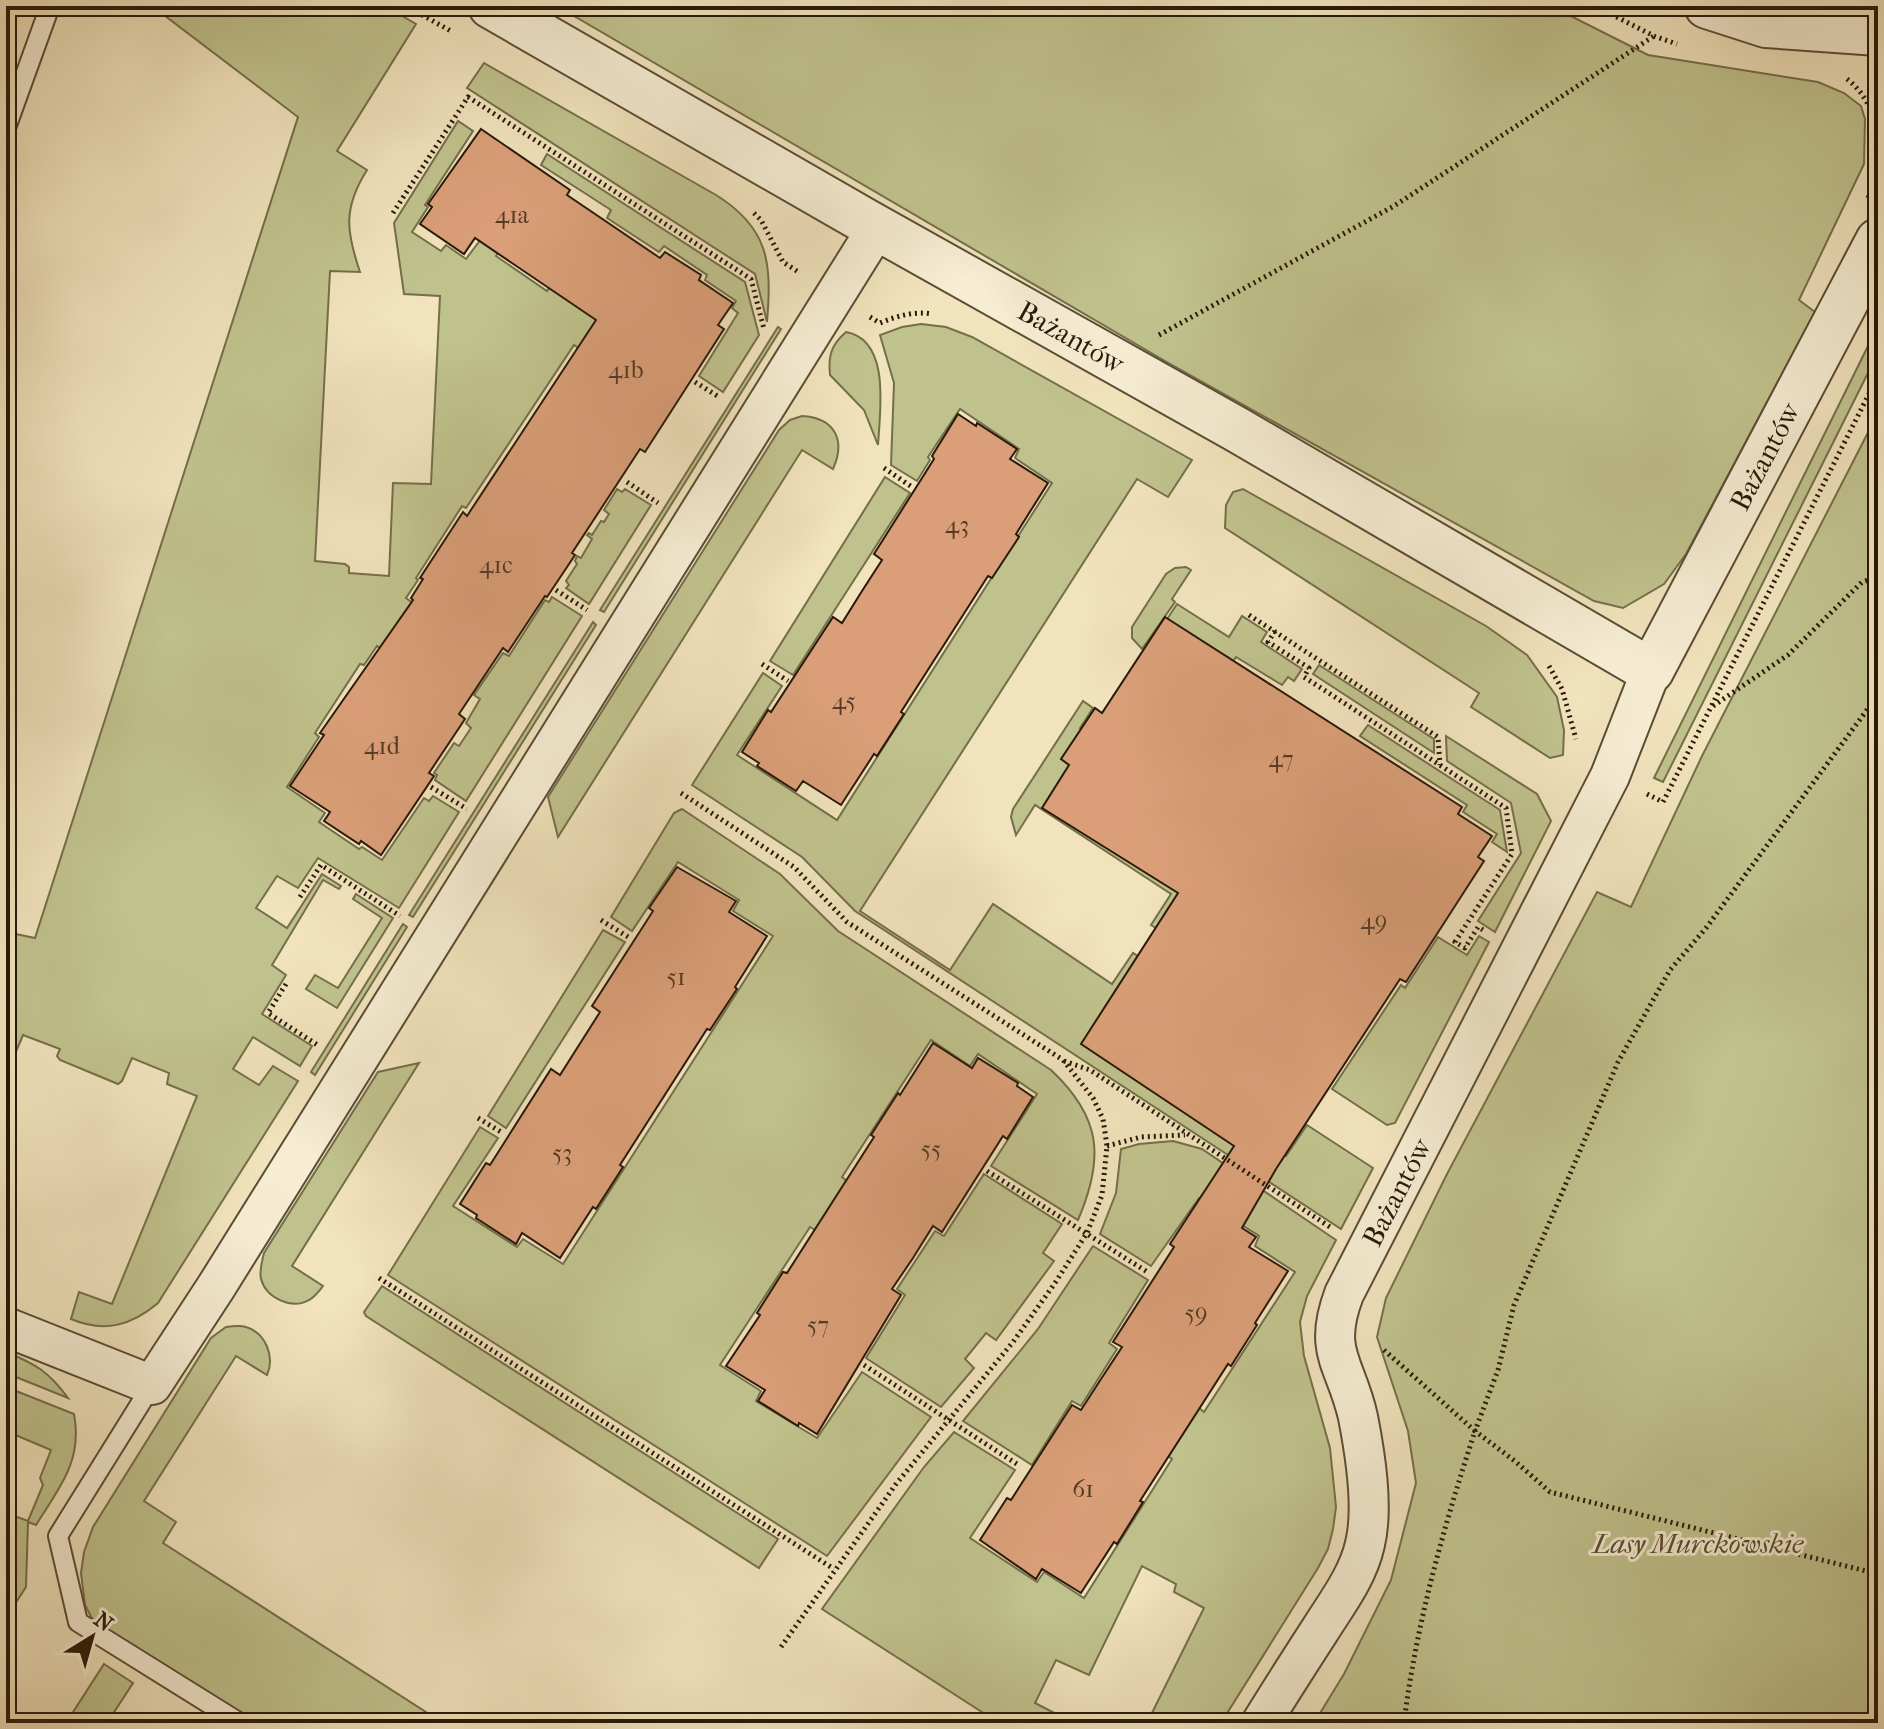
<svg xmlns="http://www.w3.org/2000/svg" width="1884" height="1729" font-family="'IM FELL French Canon',serif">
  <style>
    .green { fill: #c0c28d; stroke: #746e4b; stroke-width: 2 }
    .building { fill: #da9f78; stroke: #281909; stroke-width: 2 }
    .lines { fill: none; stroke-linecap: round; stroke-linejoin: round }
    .service-casing { stroke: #5a4c36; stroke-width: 22 }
    .minor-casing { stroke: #5a4c36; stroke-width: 42 }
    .tertiary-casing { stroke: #5a4c36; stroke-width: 48 }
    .path { stroke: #281909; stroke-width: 5; stroke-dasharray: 2 4; stroke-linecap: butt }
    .service { stroke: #f6edd3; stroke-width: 18 }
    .minor { stroke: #f6edd3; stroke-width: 38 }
    .tertiary { stroke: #f6edd3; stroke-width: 44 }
    .labels { text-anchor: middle; stroke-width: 6; stroke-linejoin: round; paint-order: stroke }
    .number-label { font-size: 24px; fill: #543a25 }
    .street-label { font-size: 28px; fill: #281909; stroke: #f6edd3 }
    .park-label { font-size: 28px; font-style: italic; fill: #564c31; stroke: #f6edd3 }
  </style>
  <rect width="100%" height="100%" fill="#f1e3bc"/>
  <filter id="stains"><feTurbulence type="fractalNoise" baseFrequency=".0025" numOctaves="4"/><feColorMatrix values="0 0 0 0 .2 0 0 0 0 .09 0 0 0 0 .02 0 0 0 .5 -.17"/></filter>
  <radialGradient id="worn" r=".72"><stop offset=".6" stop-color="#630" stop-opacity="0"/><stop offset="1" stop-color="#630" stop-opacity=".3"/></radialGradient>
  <g class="green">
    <path d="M 152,6 L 385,6 L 416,24 L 337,151 L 367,170 C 343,208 346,231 360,272 L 330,271 L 315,561 L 345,564 L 349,567 L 349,573 L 389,576 L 393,483 L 431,484 L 440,296 L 404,294 L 394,223 L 458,121 L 473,131 L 425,205 L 428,207 L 412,232 L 441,251 L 446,245 L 466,259 L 481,239 L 499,251 L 496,256 L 547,291 L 553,282 L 602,315 L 580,349 L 574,345 L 466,508 L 462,506 L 416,578 L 418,580 L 406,598 L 414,604 L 383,650 L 377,646 L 364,665 L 360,664 L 315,733 L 319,737 L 287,787 L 325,813 L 319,822 L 359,849 L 362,847 L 382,860 L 424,798 L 429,801 L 433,796 L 459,812 L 399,908 L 318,858 L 298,888 L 277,876 L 256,908 L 287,928 L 322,874 L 341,886 L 339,889 L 323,880 L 272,965 L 286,975 L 262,1014 L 312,1046 L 300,1066 L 253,1037 L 233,1069 L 259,1085 L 273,1066 L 298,1081 L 158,1303 C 131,1326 104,1333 71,1319 L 79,1292 L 112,1304 L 197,1096 L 167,1084 L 169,1073 L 132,1058 L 122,1081 L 118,1084 L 60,1060 L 57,1056 L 60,1049 L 23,1035 L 15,1054 L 9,1058 L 6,1056 L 6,932 L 35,938 L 298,117 Z"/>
    <polygon points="557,6 1551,6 1648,55 1818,82 1844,93 1861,106 1865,119 1864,164 1799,300 1815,312 1686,554 1664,584 1623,608 1594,601 1165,361"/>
    <path d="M 484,63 L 716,195 C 769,228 772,263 767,322 L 755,274 L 467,88 Z"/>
    <polygon points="547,154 745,282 759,335 723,392 699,376 738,313 732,308 736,301 705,280 707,275 664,246 659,252 607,218 611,210 541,165"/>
    <polygon points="921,324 946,327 972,337 1192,460 1168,497 1137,479 860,911 950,970 993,904 1112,984 1133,953 1165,974 1183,945 1151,925 1171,894 1035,805 1016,835 1011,817 1013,809 1083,701 1093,708 1080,728 1084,730 1103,717 1177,604 1229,637 1242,616 1267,632 1261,642 1302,669 1294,681 1288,677 1282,685 1236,657 1173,754 1281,1154 1286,1156 1307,1125 1373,1168 1341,1229 855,911 802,857 692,785 763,673 782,686 737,755 837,820 1052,483 1015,458 1019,449 960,409 928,457 930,460 917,481 891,465 894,383 880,335 902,327"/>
    <polygon points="778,327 781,329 604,612 600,610"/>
    <path d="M 846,332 C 891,340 880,411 878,445 L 864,410 L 830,375 C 828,356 831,345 846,332 Z"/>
    <polygon points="1873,336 1878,339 1878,353 1663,782 1654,778"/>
    <polygon points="1878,413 1878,1723 1314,1723 1344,1674 1391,1580 1416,1483 1408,1431 1377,1337 1386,1298 1447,1174 1597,892 1631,907 1702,756"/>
    <path d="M 802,416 C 835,418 846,440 833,469 L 802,450 L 558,837 L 548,797 L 779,430 L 790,420 Z"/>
    <polygon points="885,477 910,493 793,675 770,661"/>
    <polygon points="617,489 622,492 625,489 651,505 589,604 566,588 569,585 566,581 577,564 575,561 577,556 581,558 592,539 587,535 589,533 592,535 601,521 604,522 609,514 604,510"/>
    <polygon points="1243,489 1486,626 1527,655 1557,697 1564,730 1563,755 1550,758 1471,707 1479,693 1225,528 1226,505 1233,492"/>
    <polygon points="1186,567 1191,570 1172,599 1175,602 1142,649 1132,638 1132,627 1166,574 1175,568"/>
    <polygon points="552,597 582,616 466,801 435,780 437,775 434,773 454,743 459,746 471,728 466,723 480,699 474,695 503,653 509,656 545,600 549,602"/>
    <polygon points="593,622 596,625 413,917 409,915"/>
    <polygon points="1319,665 1434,739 1434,753 1313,674"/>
    <polygon points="1368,725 1500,810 1507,852 1492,842 1497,834 1463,812 1467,805 1360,736"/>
    <polygon points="1446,736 1537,794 1551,821 1495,932 1478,921 1521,853 1511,803 1447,761"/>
    <path d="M 682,809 L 780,874 L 838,931 L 1051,1070 C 1101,1117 1105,1157 1078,1220 L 991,1166 L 1037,1094 L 978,1054 L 970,1066 L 931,1040 L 842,1177 L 852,1185 L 822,1234 L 810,1227 L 720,1365 L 761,1391 L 756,1401 L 817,1438 L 862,1372 L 931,1417 L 827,1556 L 388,1275 L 480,1127 L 498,1138 L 453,1206 L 517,1247 L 523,1239 L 563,1264 L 773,936 L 733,911 L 739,900 L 678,862 L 632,931 L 611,917 L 674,813 Z"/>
    <polygon points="356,894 393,918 337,1008 306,989 315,975 338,988 382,918 353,899"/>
    <polygon points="403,924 407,927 315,1075 311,1072"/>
    <polygon points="603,930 625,942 506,1128 488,1116"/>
    <polygon points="1479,936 1489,942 1395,1123 1387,1125 1332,1089 1401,985 1405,988 1438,937 1467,955"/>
    <path d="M 419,1063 L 292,1266 L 323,1286 C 319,1291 315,1297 309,1300 C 292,1310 266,1298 261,1279 C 259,1270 262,1262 264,1253 L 378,1072 Z"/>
    <polygon points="1173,1141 1202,1149 1336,1240 1307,1296 1300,1322 1304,1356 1330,1448 1336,1507 1333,1529 1328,1549 1318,1568 1221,1723 1147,1723 1204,1608 1174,1592 1176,1584 1142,1566 1089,1675 1056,1660 1035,1703 1066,1719 1064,1723 999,1723 822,1609 924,1467 954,1432 1015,1470 970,1538 1037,1582 1044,1572 1084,1598 1172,1459 1163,1452 1194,1404 1204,1412 1295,1272 1255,1246 1259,1236 1199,1198 1151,1266 1100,1234 1116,1193 1121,1149 1139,1144"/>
    <polygon points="984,1174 1062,1224 1043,1253 1054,1261 996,1340 986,1333 965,1359 974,1368 941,1407 866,1358 905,1295 897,1289 935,1231 944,1236"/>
    <polygon points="1093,1246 1148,1280 1109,1343 1117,1349 1081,1406 1072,1401 1032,1465 963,1421 1038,1329"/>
    <polygon points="382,1286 778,1539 759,1568 366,1316 364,1312"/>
    <path d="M 226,1327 C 233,1326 240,1325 246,1327 C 266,1333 275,1357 267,1375 L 236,1356 L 144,1501 L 176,1522 L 163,1543 L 443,1723 L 226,1723 L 98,1630 L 85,1605 L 81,1573 L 84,1552 L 93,1527 L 211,1338 Z"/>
    <path d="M 6,1352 C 36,1364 49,1372 68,1398 L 6,1373 Z"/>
    <path d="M 6,1387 L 74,1414 C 83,1461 59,1488 36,1525 L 28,1522 L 26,1587 L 6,1618 L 6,1513 L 28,1521 L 43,1485 L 40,1478 L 51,1450 L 6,1431 Z"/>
    <polygon points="104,1664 133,1683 107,1723 66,1723"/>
  </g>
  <g class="building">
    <polygon points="481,129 570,190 567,195 660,258 665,252 701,275 699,280 733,303 718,325 724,329 645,452 640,449 572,553 575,555 547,597 545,596 508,652 503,648 459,714 465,719 429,773 434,776 381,855 361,841 359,844 324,821 330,812 290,786 324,735 320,733 413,600 411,598 423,579 420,578 463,512 467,516 596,320 475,238 464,254 420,224 432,207 428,204"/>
    <polygon points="958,414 976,426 977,423 1017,449 1010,459 1048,483 1016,534 1019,537 992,578 988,576 901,712 904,714 877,756 874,754 841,805 803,781 796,791 757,766 759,763 742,752 768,710 771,712 833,617 842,623 862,591 882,560 874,554 934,459 932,456"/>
    <polygon points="1165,617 1462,807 1458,814 1492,836 1478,857 1484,861 1406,982 1400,979 1276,1169 1242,1228 1256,1237 1249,1247 1288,1271 1255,1323 1257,1325 1231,1366 1228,1364 1140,1501 1143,1502 1117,1544 1114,1542 1081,1593 1042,1569 1036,1579 980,1540 1007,1498 1011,1500 1072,1405 1081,1410 1101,1379 1122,1347 1113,1342 1174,1247 1170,1244 1234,1146 1081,1044 1178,893 1042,808 1069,765 1061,759 1095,708 1102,713"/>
    <polygon points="677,867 736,901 729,912 767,936 735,987 737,989 710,1030 707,1029 620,1165 623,1167 596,1209 593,1207 560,1258 522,1233 516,1244 476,1218 477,1215 460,1204 486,1163 490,1165 551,1069 560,1075 600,1012 592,1006 653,911 649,908"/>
    <polygon points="933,1043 972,1068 978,1058 1018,1083 1017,1086 1033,1097 1007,1139 1003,1136 942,1232 933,1226 913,1258 892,1289 901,1295 817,1434 799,1423 798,1426 758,1401 765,1390 726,1366 760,1315 757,1313 783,1272 787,1273 874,1137 871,1135 898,1093 900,1095"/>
  </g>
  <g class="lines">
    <defs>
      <g id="service">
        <polyline points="6,128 50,6"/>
        <polyline points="152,1385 58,1536 78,1622 240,1723"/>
      </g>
      <g id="minor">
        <polyline points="6,1327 152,1385 216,1287 877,228"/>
        <path id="s1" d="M 1261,1723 C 1280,1692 1300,1661 1320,1630 C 1337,1603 1358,1576 1365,1544 C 1374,1507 1365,1453 1358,1417 C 1346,1363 1322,1353 1344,1294 L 1610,776 L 1651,671"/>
      </g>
      <g id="tertiary">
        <path id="s2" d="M 491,6 L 867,222 L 1236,429 L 1651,671 L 1878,241"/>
        <polyline points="1707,6 1766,25 1878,33"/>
      </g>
    </defs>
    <use href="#service" class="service-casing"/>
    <use href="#minor" class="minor-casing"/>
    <use href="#tertiary" class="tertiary-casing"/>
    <g class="path">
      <polyline points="406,6 451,31"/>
      <polyline points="1595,6 1654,36 1677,44"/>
      <path d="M 1847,79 C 1866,94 1873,112 1878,136"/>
      <polyline points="1868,198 1878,170"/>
      <polyline points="393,213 468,97 751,279 764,329"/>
      <polyline points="754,213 761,220 783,262 800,273"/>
      <path d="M 870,317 L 880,323 C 897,316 914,311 932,314"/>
      <polyline points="1159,335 1394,206 1654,36"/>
      <polyline points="695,382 719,397"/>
      <polyline points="884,468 912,487"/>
      <polyline points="627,482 658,503"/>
      <polyline points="556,590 587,610"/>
      <polyline points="1249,615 1438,737 1440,765"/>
      <polyline points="1275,631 1268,642 1309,668 1304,677 1506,808 1512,854 1455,942 1465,948 1478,927 1483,930"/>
      <polyline points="762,664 788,681"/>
      <polyline points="1549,666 1562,689 1576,739"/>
      <polyline points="1878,695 1706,928 1670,970 1618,1062 1514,1305 1498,1370 1475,1431 1516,1462 1550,1492 1878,1574"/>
      <polyline points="1713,706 1788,655 1862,582 1878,577"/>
      <polyline points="431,787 467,809"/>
      <polyline points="681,793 794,867 847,922 1063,1060 1093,1098 1103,1119 1107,1146 1102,1195 1087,1233 1055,1283 1013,1342 896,1484 781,1647"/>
      <polyline points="1647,794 1663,802 1878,376"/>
      <polyline points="300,897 321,865 400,916"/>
      <polyline points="601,920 628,937"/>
      <polyline points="286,984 268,1013 319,1046"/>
      <polyline points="1064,1061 1090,1070 1330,1227"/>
      <polyline points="478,1118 501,1132"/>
      <polyline points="1107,1146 1141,1137 1185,1135"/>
      <polyline points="987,1171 1149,1273"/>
      <polyline points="379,1278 834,1569"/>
      <path d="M 1384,1350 L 1475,1431 C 1444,1526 1416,1624 1404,1723"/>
      <polyline points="864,1365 1020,1466"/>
    </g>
    <use href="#service" class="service"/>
    <use href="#minor" class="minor"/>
    <use href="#tertiary" class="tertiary"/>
  </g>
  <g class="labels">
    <g class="number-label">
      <text x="512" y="223">41a</text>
      <text x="626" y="378">41b</text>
      <text x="957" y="533">43</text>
      <text x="496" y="573">41c</text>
      <text x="844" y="709">45</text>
      <text x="382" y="754">41d</text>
      <text x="1281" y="767">47</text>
      <text x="1374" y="929">49</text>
      <text x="676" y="985">51</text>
      <text x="931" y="1157">55</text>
      <text x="562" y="1161">53</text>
      <text x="1196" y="1321">59</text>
      <text x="818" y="1333">57</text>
      <text x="1083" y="1497">61</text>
    </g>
    <g class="street-label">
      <text dy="10" stroke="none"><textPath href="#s2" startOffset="668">Bażantów</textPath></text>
      <text dy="10" stroke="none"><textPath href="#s2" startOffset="1580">Bażantów</textPath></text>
      <text dy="10" stroke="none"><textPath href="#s1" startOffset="578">Bażantów</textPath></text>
    </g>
    <g class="park-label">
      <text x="1698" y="1553">Lasy Murckowskie</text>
    </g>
  </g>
  <rect width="1884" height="1729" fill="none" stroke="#f1e3bc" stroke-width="32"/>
  <rect x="8" y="8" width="1868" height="1713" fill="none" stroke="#281909" stroke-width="4"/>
  <rect x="16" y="16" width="1852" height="1697" fill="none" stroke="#281909" stroke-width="2"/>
  <g transform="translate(92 1637) rotate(37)" stroke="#f6edd3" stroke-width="6" paint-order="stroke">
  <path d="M0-6L14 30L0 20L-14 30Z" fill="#281909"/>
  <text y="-12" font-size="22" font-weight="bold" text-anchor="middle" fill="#281909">N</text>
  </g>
  <rect width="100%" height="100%" filter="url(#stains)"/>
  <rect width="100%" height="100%" fill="url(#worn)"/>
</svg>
